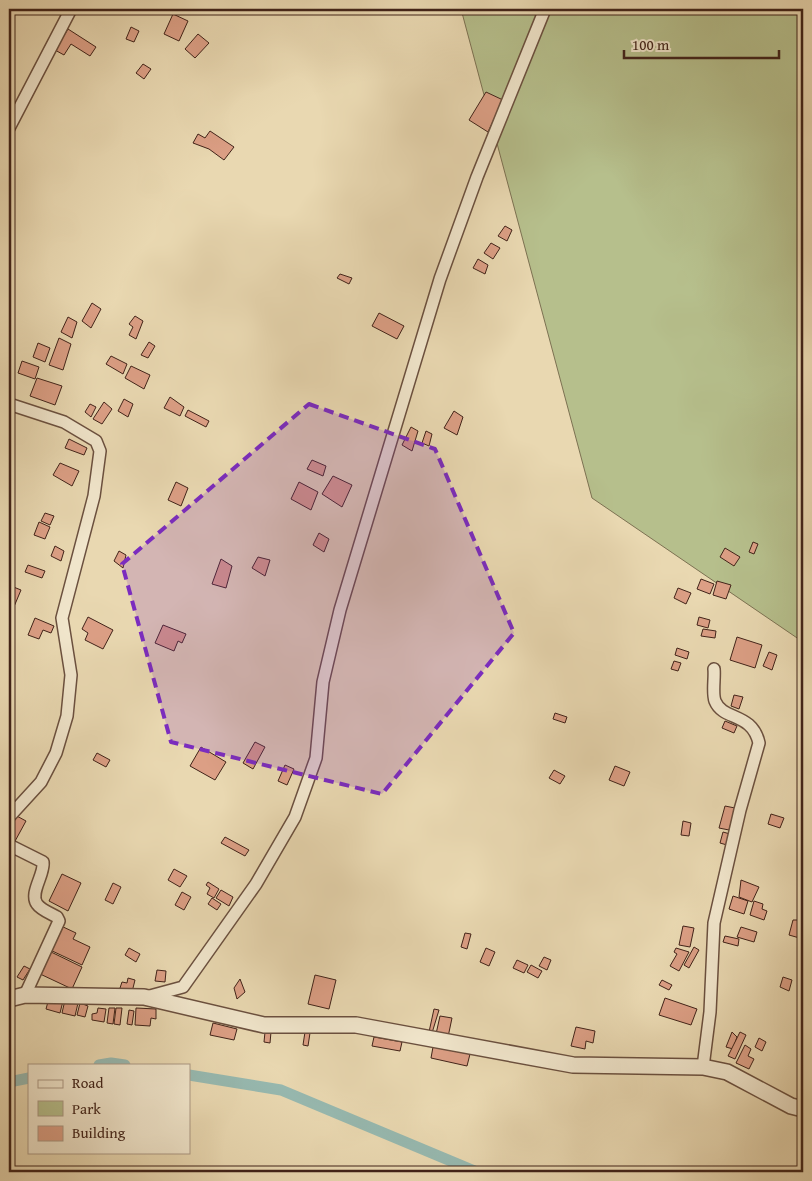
<svg xmlns="http://www.w3.org/2000/svg" width="812" height="1181" font-family="'Gentium Book Plus',serif">
  <style>
    .green { fill: #b6bf8c; stroke: #7c7152 }
    .lines { fill: none; stroke-linecap: round; stroke-linejoin: round }
    .canal { stroke: #97b9b0; stroke-width: 11 }
    .building { fill: #dc9f85; stroke: #412319 }
    .minor-casing { stroke: #6b503f; stroke-width: 14 }
    .tertiary-casing { stroke: #6b503f; stroke-width: 18 }
    .minor { stroke: #f1e6cc; stroke-width: 11 }
    .tertiary { stroke: #f1e6cc; stroke-width: 15 }
    .marked { fill: #7b2cbf; fill-opacity: 0.2; stroke: #7b2cbf; stroke-width: 4; stroke-dasharray: 10 6; stroke-linejoin: round }
  </style>
  <rect width="100%" height="100%" fill="#e9d8b1"/>
  <filter id="stains"><feTurbulence type="fractalNoise" baseFrequency=".004" numOctaves="4"/><feColorMatrix values="0 0 0 0 .2 0 0 0 0 .09 0 0 0 0 .02 0 0 0 .5 -.17"/></filter>
  <radialGradient id="worn" r=".72"><stop offset=".6" stop-color="#630" stop-opacity="0"/><stop offset="1" stop-color="#630" stop-opacity=".3"/></radialGradient>
  <polygon class="green" points="461,9 803,9 803,642 592,498"/>
  <g class="lines">
    <g class="canal">
      <polyline points="99,1065 111,1063 125,1065"/>
      <polyline points="189,1075 281,1090 477,1172"/>
      <polyline points="9,1082 29,1078"/>
    </g>
  </g>
  <g class="building">
    <polygon points="173,14 188,21 179,41 164,34"/>
    <polygon points="131,27 139,31 134,42 126,39"/>
    <polygon points="68,29 96,47 90,56 71,44 64,55 55,50"/>
    <polygon points="198,34 209,43 195,58 185,49"/>
    <polygon points="143,64 151,69 144,79 136,73"/>
    <polygon points="486,92 503,100 488,132 469,120"/>
    <polygon points="210,131 234,147 224,160 209,149 193,143 198,134 205,138"/>
    <polygon points="505,226 512,230 507,241 498,236"/>
    <polygon points="491,243 500,248 493,259 484,253"/>
    <polygon points="478,259 488,265 485,274 473,268"/>
    <polygon points="340,274 352,278 349,284 337,278"/>
    <polygon points="92,303 101,309 91,328 82,321"/>
    <polygon points="379,313 404,326 397,339 372,326"/>
    <polygon points="135,316 143,321 136,339 129,335 133,327 129,324"/>
    <polygon points="68,317 77,322 72,338 61,332"/>
    <polygon points="59,338 71,344 63,370 49,365"/>
    <polygon points="149,342 155,346 148,358 141,355"/>
    <polygon points="38,343 50,348 45,362 33,357"/>
    <polygon points="111,356 127,364 123,374 106,364"/>
    <polygon points="22,361 39,367 35,379 18,373"/>
    <polygon points="131,366 150,375 144,389 125,378"/>
    <polygon points="37,378 62,386 55,405 30,396"/>
    <polygon points="170,397 184,407 180,416 164,408"/>
    <polygon points="124,399 133,404 128,417 118,411"/>
    <polygon points="104,402 112,409 102,424 93,419"/>
    <polygon points="90,404 96,407 91,417 85,412"/>
    <polygon points="188,410 209,421 206,427 185,416"/>
    <polygon points="454,411 463,417 457,435 444,428"/>
    <polygon points="411,427 418,431 412,451 402,445"/>
    <polygon points="426,431 432,434 429,446 422,443"/>
    <polygon points="69,439 87,448 84,455 65,448"/>
    <polygon points="312,460 326,466 323,476 307,469"/>
    <polygon points="60,463 79,471 72,486 53,475"/>
    <polygon points="333,476 352,485 342,507 322,494"/>
    <polygon points="176,482 188,488 181,506 168,500"/>
    <polygon points="299,482 318,492 311,510 291,499"/>
    <polygon points="45,513 54,516 50,525 41,521"/>
    <polygon points="39,522 50,527 45,539 34,535"/>
    <polygon points="319,533 329,539 324,552 313,545"/>
    <polygon points="753,542 758,544 754,554 749,552"/>
    <polygon points="55,546 64,551 61,561 51,556"/>
    <polygon points="725,548 740,557 734,566 720,557"/>
    <polygon points="119,551 126,555 123,568 114,561"/>
    <polygon points="258,557 270,560 265,576 252,568"/>
    <polygon points="221,559 232,566 226,588 212,584"/>
    <polygon points="28,565 45,571 42,578 25,572"/>
    <polygon points="701,579 714,584 710,594 697,589"/>
    <polygon points="717,581 731,585 726,599 713,595"/>
    <polygon points="11,586 21,590 13,609 9,607 9,592"/>
    <polygon points="678,588 691,593 686,604 674,598"/>
    <polygon points="88,617 113,630 103,649 85,640 88,633 82,629"/>
    <polygon points="699,617 710,620 708,628 697,625"/>
    <polygon points="35,618 54,626 51,633 43,630 39,639 28,635"/>
    <polygon points="163,625 186,634 182,643 178,641 174,651 155,643"/>
    <polygon points="703,629 716,631 715,638 701,636"/>
    <polygon points="737,637 762,645 755,668 730,660"/>
    <polygon points="677,648 689,652 687,659 675,655"/>
    <polygon points="769,652 777,655 772,670 763,666"/>
    <polygon points="674,661 681,663 678,671 671,669"/>
    <polygon points="734,695 743,697 739,709 731,706"/>
    <polygon points="555,713 567,717 565,723 553,719"/>
    <polygon points="725,721 737,726 734,733 722,728"/>
    <polygon points="255,742 265,747 253,769 243,763"/>
    <polygon points="201,747 226,762 215,780 190,766"/>
    <polygon points="97,753 110,760 106,767 93,760"/>
    <polygon points="285,765 294,769 287,785 278,781"/>
    <polygon points="615,766 630,772 624,786 609,780"/>
    <polygon points="554,770 565,776 560,784 549,778"/>
    <polygon points="725,806 735,808 729,830 719,828"/>
    <polygon points="771,814 784,818 780,828 768,824"/>
    <polygon points="15,815 26,821 14,843 9,840 9,825"/>
    <polygon points="683,821 691,823 689,836 681,835"/>
    <polygon points="723,832 730,834 727,845 720,843"/>
    <polygon points="225,837 249,850 245,856 221,843"/>
    <polygon points="174,869 187,876 180,887 168,880"/>
    <polygon points="62,874 81,883 68,911 49,901"/>
    <polygon points="741,880 759,887 752,902 739,897"/>
    <polygon points="208,882 219,889 214,898 207,894 210,888 206,885"/>
    <polygon points="113,883 121,887 113,904 105,900"/>
    <polygon points="221,890 233,897 229,906 216,898"/>
    <polygon points="182,892 191,897 184,910 175,905"/>
    <polygon points="733,896 748,901 744,914 729,909"/>
    <polygon points="212,898 221,904 217,910 208,904"/>
    <polygon points="754,901 763,904 762,909 767,911 764,920 750,915"/>
    <polygon points="793,920 803,920 803,939 789,935"/>
    <polygon points="59,925 76,933 73,939 90,947 82,965 48,949"/>
    <polygon points="683,926 694,928 690,947 679,945"/>
    <polygon points="741,927 757,932 754,942 737,937"/>
    <polygon points="465,933 471,934 467,949 461,947"/>
    <polygon points="725,936 739,939 738,946 723,942"/>
    <polygon points="694,947 699,950 689,968 684,965"/>
    <polygon points="129,948 140,954 136,962 125,955"/>
    <polygon points="486,948 495,952 489,966 480,962"/>
    <polygon points="676,948 689,952 679,971 670,966 677,954 674,952"/>
    <polygon points="49,951 82,967 72,989 38,973"/>
    <polygon points="544,957 551,960 547,970 539,966"/>
    <polygon points="517,960 528,965 524,973 513,968"/>
    <polygon points="531,965 542,971 538,978 527,972"/>
    <polygon points="24,966 30,969 23,980 17,977"/>
    <polygon points="157,970 166,971 165,982 155,981"/>
    <polygon points="315,975 336,980 329,1009 308,1004"/>
    <polygon points="783,977 792,980 789,991 780,987"/>
    <polygon points="128,978 135,980 132,992 120,988 122,982 127,983"/>
    <polygon points="240,979 245,992 237,999 234,988"/>
    <polygon points="662,980 672,985 669,990 659,985"/>
    <polygon points="49,998 63,1001 60,1013 46,1009"/>
    <polygon points="665,998 697,1009 691,1025 659,1015"/>
    <polygon points="65,1000 78,1003 75,1016 62,1013"/>
    <polygon points="80,1003 88,1006 85,1017 77,1015"/>
    <polygon points="98,1008 106,1009 104,1022 92,1020 92,1014 97,1013"/>
    <polygon points="109,1008 115,1008 113,1024 107,1023"/>
    <polygon points="116,1008 122,1008 120,1025 114,1024"/>
    <polygon points="136,1008 156,1009 156,1019 151,1018 150,1026 135,1025"/>
    <polygon points="434,1009 439,1010 432,1033 429,1032"/>
    <polygon points="129,1010 134,1011 132,1025 127,1024"/>
    <polygon points="440,1016 452,1018 448,1037 436,1034"/>
    <polygon points="213,1023 237,1029 234,1040 210,1035"/>
    <polygon points="576,1027 595,1031 593,1043 586,1041 585,1049 571,1046"/>
    <polygon points="265,1032 271,1032 270,1043 264,1042"/>
    <polygon points="305,1032 310,1033 308,1046 303,1045"/>
    <polygon points="732,1032 737,1037 733,1049 726,1047"/>
    <polygon points="740,1032 746,1035 735,1059 728,1056"/>
    <polygon points="374,1037 402,1042 400,1051 372,1046"/>
    <polygon points="759,1038 766,1042 762,1051 755,1047"/>
    <polygon points="745,1045 751,1049 748,1056 754,1059 749,1069 736,1063"/>
    <polygon points="433,1047 470,1054 467,1066 431,1058"/>
  </g>
  <g class="lines">
    <defs>
      <g id="minor">
        <polyline points="9,128 71,9"/>
        <polyline points="9,404 64,422 96,441 100,451 94,496 62,618 71,675 67,716 56,753 41,782 9,817"/>
        <path d="M 9,845 L 43,862 C 45,874 29,893 37,904 C 41,910 52,914 57,917 L 59,921 L 25,995"/>
        <polyline points="146,997 183,987 256,884 295,817 316,758 323,682 340,610 440,279 477,177 545,9"/>
        <path d="M 703,1067 L 710,1012 L 714,923 L 740,810 L 759,743 C 752,712 723,721 715,701 C 712,693 715,678 714,669"/>
      </g>
      <polyline id="tertiary" points="9,999 25,995 144,997 264,1025 356,1025 573,1065 703,1067 727,1072 791,1106 803,1109"/>
    </defs>
    <use href="#minor" class="minor-casing"/>
    <use href="#tertiary" class="tertiary-casing"/>
    <use href="#minor" class="minor"/>
    <use href="#tertiary" class="tertiary"/>
  </g>
  <path class="marked" d="M 309,404 L 435,449 L 514,633 L 382,794 L 171,742 L 122,564 Z"/>
  <rect width="812" height="1181" fill="none" stroke="#e9d8b1" stroke-width="30"/>
  <rect x="10" y="10" width="792" height="1161" fill="none" stroke="#412319" stroke-width="2.5"/>
  <rect x="15" y="15" width="782" height="1151" fill="none" stroke="#412319"/>
  <rect x="28" y="1064" width="162" height="90" fill="#f1e6cc" stroke="#ab9884"/>
  <rect x="38" y="1080" width="25" height="8" fill="#f1e6cc" stroke="#ab9884"/>
  <text x="72" y="1088" font-size="15" fill="#412319">Road</text>
  <rect x="38" y="1101" width="25" height="15" fill="#b6bf8c" stroke="#ab9884"/>
  <text x="72" y="1114" font-size="15" fill="#412319">Park</text>
  <rect x="38" y="1126" width="25" height="15" fill="#dc9f85" stroke="#ab9884"/>
  <text x="72" y="1138" font-size="15" fill="#412319">Building</text>
  <path d="M624 50v8h155v-8" fill="none" stroke="#412319" stroke-width="2.5"/>
  <text x="632" y="50" font-size="15" fill="#412319" stroke="#f1e6cc" stroke-width="4" paint-order="stroke">100 m</text>
  <rect width="100%" height="100%" filter="url(#stains)"/>
  <rect width="100%" height="100%" fill="url(#worn)"/>
</svg>
